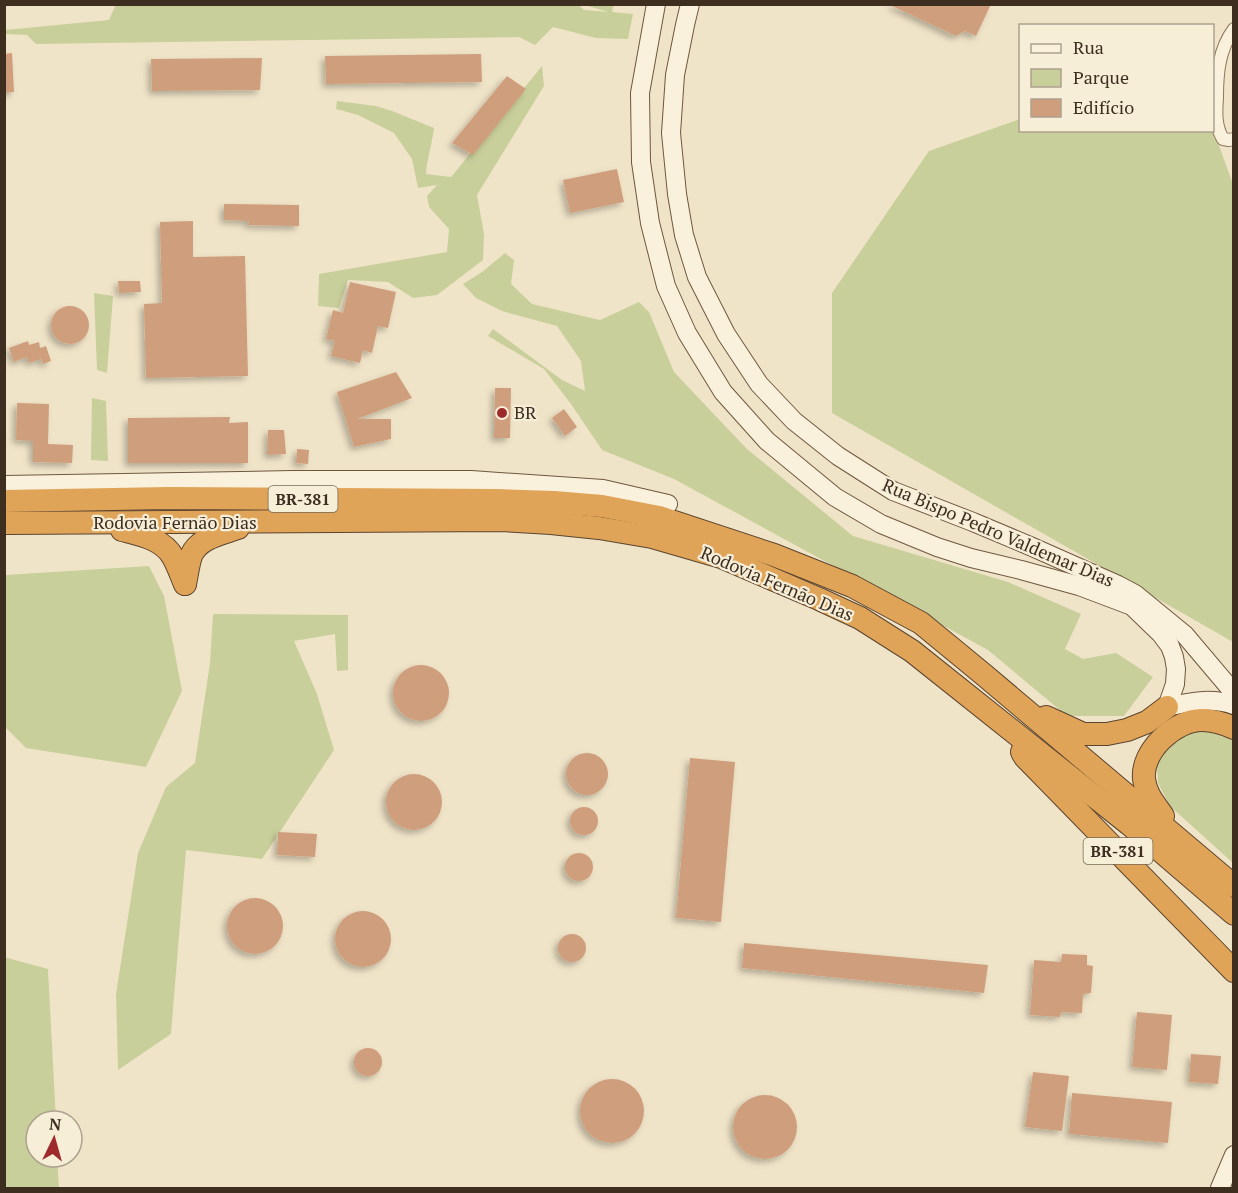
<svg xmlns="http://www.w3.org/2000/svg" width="1238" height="1193" font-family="'PT Serif',serif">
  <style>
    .green { fill: #c9cf9b }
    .building { fill: #cf9f7d; filter: url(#shadow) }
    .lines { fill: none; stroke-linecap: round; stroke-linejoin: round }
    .street-casing { stroke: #8d765c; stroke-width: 14 }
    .secondary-casing { stroke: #6f573f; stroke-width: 20 }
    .highway-casing { stroke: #5b4430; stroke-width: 24 }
    .street { stroke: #faf1dc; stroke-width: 12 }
    .secondary { stroke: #faf1dc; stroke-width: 18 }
    .highway { stroke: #e0a458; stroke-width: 22 }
    .poi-dot { fill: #9e2a2b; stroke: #f7eed8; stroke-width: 2 }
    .labels { text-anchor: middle; stroke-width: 4.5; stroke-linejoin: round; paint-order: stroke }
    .shield { fill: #f7eed8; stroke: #756857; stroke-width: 1.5 }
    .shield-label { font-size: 16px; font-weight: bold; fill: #3d2e20 }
    .poi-label { font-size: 18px; fill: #3d2e20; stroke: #f7eed8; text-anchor: start }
    .street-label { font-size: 18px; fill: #3d2e20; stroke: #f7eed8 }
  </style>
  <defs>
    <filter id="shadow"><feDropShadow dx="-3.5" dy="3.5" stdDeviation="3" flood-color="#0004"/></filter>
  </defs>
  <rect width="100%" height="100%" fill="#f0e4c8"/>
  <g class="green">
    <polygon points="116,4 578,4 584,10 608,12 585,5 614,4 612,12 633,14 628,39 596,38 553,27 535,45 519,37 36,44 27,35 5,34 5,30 109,20"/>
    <path d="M 542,66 L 544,86 L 477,195 L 484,234 L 483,260 L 437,295 L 413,298 L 388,282 L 348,280 L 339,308 L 318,306 L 319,274 L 447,252 L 449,229 L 429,207 L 427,196 L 437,185 L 418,188 L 412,159 L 394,133 L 358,115 L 336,109 L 337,101 L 376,106 L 392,111 L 434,128 C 432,144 427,159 426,174 L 451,177 Z"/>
    <polygon points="1020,119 1020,130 1212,130 1213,129 1234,187 1233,642 832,413 832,293 929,151"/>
    <polygon points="505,253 514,260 511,284 532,304 600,320 639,302 649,312 674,372 747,449 853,536 1008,582 1081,614 1065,649 1083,659 1116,653 1153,677 1124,716 1067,716 988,650 674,479 602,450 571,404 544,369 488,336 493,329 562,380 585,391 581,361 557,326 502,311 476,298 463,284 482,272"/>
    <polygon points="94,293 113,296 107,373 97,370"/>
    <polygon points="92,398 106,401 108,461 91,460"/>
    <polygon points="149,566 164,596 182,691 146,767 26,748 5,727 5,575"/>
    <polygon points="213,614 348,615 348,670 337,671 335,634 294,641 317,694 334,750 262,859 186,850 171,1034 118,1070 116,994 138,853 166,787 195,763 210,663"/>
    <polygon points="1195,727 1233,733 1233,863 1170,806 1158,783 1157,767 1164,749"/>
    <polygon points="4,957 48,969 56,1121 36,1121 36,1157 57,1157 59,1188 5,1188"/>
  </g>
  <g class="building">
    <polygon points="888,4 991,4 976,36 965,31 956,36"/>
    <polygon points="12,53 14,92 4,93 4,54"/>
    <polygon points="481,54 482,82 326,84 325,56"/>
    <polygon points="262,58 260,90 152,91 151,59"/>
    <polygon points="507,76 526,89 473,155 452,143"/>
    <polygon points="617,169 624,202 570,213 563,180"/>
    <polygon points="224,204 299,205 299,226 248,225 249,221 224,220"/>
    <polygon points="193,221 193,257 245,256 248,376 146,378 144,304 162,303 160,222"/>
    <polygon points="118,281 140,281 141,292 119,293"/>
    <polygon points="350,282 396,292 388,328 378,326 372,353 363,350 360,363 331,356 335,341 326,339 333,310 343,313"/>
    <circle cx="70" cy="325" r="19"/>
    <polygon points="28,341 29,345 39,342 40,348 46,346 51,361 43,364 41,359 29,363 27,357 14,362 9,348"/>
    <polygon points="396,372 412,398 357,419 391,419 391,439 354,447 337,392"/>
    <polygon points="495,388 511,388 510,438 494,438"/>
    <polygon points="17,403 49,404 48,444 73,445 72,463 33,462 33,441 16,440"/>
    <polygon points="564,409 577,427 565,436 552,418"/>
    <polygon points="230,417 229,423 248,422 248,463 128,463 128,418"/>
    <polygon points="268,430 284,430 286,454 269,455 267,454"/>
    <polygon points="297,449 309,450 308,464 296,463"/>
    <circle cx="421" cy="693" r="28"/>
    <circle cx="587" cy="774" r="21"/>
    <polygon points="690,758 735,762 721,922 676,918"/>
    <circle cx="414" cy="802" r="28"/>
    <circle cx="584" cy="821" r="14"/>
    <polygon points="278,832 317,834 315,857 277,855"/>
    <circle cx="579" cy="867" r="14"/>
    <circle cx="255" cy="926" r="28"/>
    <circle cx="363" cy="939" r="28"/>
    <circle cx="572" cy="948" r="14"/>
    <polygon points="744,943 988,965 984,993 742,968"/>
    <polygon points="1062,954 1087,955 1087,965 1093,966 1091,993 1083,994 1082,1013 1061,1012 1060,1017 1030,1015 1034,960 1061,962"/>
    <polygon points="1137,1012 1172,1015 1167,1070 1132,1067"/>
    <circle cx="368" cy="1062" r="14"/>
    <polygon points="1191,1054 1221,1056 1218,1084 1189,1082"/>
    <polygon points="1033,1072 1069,1076 1062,1131 1025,1127"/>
    <circle cx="612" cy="1111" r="32"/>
    <polygon points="1072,1093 1172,1102 1168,1143 1069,1134"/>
    <circle cx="765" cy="1127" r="32"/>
  </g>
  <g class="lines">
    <defs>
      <path id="street" d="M 1234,29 C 1219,49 1217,73 1217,97 C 1216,112 1215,126 1223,139 L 1229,140 L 1234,139"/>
      <g id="secondary">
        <polyline points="656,4 640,93 641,162 650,223 666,286 687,333 723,392 767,441 835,497 881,524 937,547 971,558 1021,570 1079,586 1132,606 1161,634 1170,646 1174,657 1176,669 1175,684 1167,707"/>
        <polyline points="690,4 685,25 675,75 671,133 677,194 684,235 697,277 726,334 759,384 794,421 838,456 893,491 973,522 1030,546 1118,585 1135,594 1185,635 1234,693"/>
        <polyline points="4,485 293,480 471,480 603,489 668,504"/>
        <path d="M 1167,707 C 1189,702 1211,697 1234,705"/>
        <polyline points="1220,1188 1234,1155"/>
      </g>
      <g id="highway">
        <polyline points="4,501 168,498 497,500 554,502 602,506 659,517 774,555 852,586 921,623 983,674 1234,886"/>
        <polyline points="4,523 501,520 551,523 599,528 652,537 721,557 819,599 860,618 912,651 1129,824 1234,914"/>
        <path d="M 122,530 C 141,535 163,539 173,557 C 178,566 181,575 185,584"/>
        <path d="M 185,584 C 187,575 188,565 191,556 C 198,538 221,534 238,528"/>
        <polyline points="1046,717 1083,734 1107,734 1127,730 1147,722 1167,707"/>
        <polyline points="1022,752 1025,757 1234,971"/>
        <path d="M 1163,816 C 1155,804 1146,795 1144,779 C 1141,751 1175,720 1202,720 C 1213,720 1223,723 1234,728"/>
      </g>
    </defs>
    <use href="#street" class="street-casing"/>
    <use href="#secondary" class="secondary-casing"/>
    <use href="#highway" class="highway-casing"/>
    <use href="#street" class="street"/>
    <use href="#secondary" class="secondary"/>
    <use href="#highway" class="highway"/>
  </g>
  <circle class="poi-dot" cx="502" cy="413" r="6"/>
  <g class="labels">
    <g class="shield">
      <rect x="268.5" y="486" width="69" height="26" rx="4.5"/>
      <rect x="1083.5" y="838" width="69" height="26" rx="4.5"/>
    </g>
    <g class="shield-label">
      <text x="303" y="505">BR-381</text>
      <text x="1118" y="857">BR-381</text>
    </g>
    <g class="poi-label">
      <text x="514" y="419">BR</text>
    </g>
    <g class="street-label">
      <text x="175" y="529">Rodovia Fernão Dias</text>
      <text transform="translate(998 533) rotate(23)" y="6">Rua Bispo Pedro Valdemar Dias</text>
      <text transform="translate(777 584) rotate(23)" y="6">Rodovia Fernão Dias</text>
    </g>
  </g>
  <rect width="1238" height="1193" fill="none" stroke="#3d2e20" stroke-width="12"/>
  <rect x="1019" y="24" width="195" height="108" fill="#f7eed8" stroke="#ada18e" stroke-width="1.5"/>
  <rect x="1031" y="44" width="30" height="9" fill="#faf1dc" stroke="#ada18e" stroke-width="1.5"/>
  <text x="1073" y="54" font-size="18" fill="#3d2e20">Rua</text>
  <rect x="1031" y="69" width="30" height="18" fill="#c9cf9b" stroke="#ada18e" stroke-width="1.5"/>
  <text x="1073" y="84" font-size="18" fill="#3d2e20">Parque</text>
  <rect x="1031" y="99" width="30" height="18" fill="#cf9f7d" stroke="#ada18e" stroke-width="1.5"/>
  <text x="1073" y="114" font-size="18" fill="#3d2e20">Edifício</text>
  <g transform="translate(54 1139) rotate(5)"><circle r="28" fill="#f7eed8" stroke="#ada18e" stroke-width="1.5"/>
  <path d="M0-4.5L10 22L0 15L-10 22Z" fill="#9e2a2b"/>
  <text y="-9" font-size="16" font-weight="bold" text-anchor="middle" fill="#3d2e20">N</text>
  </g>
</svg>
